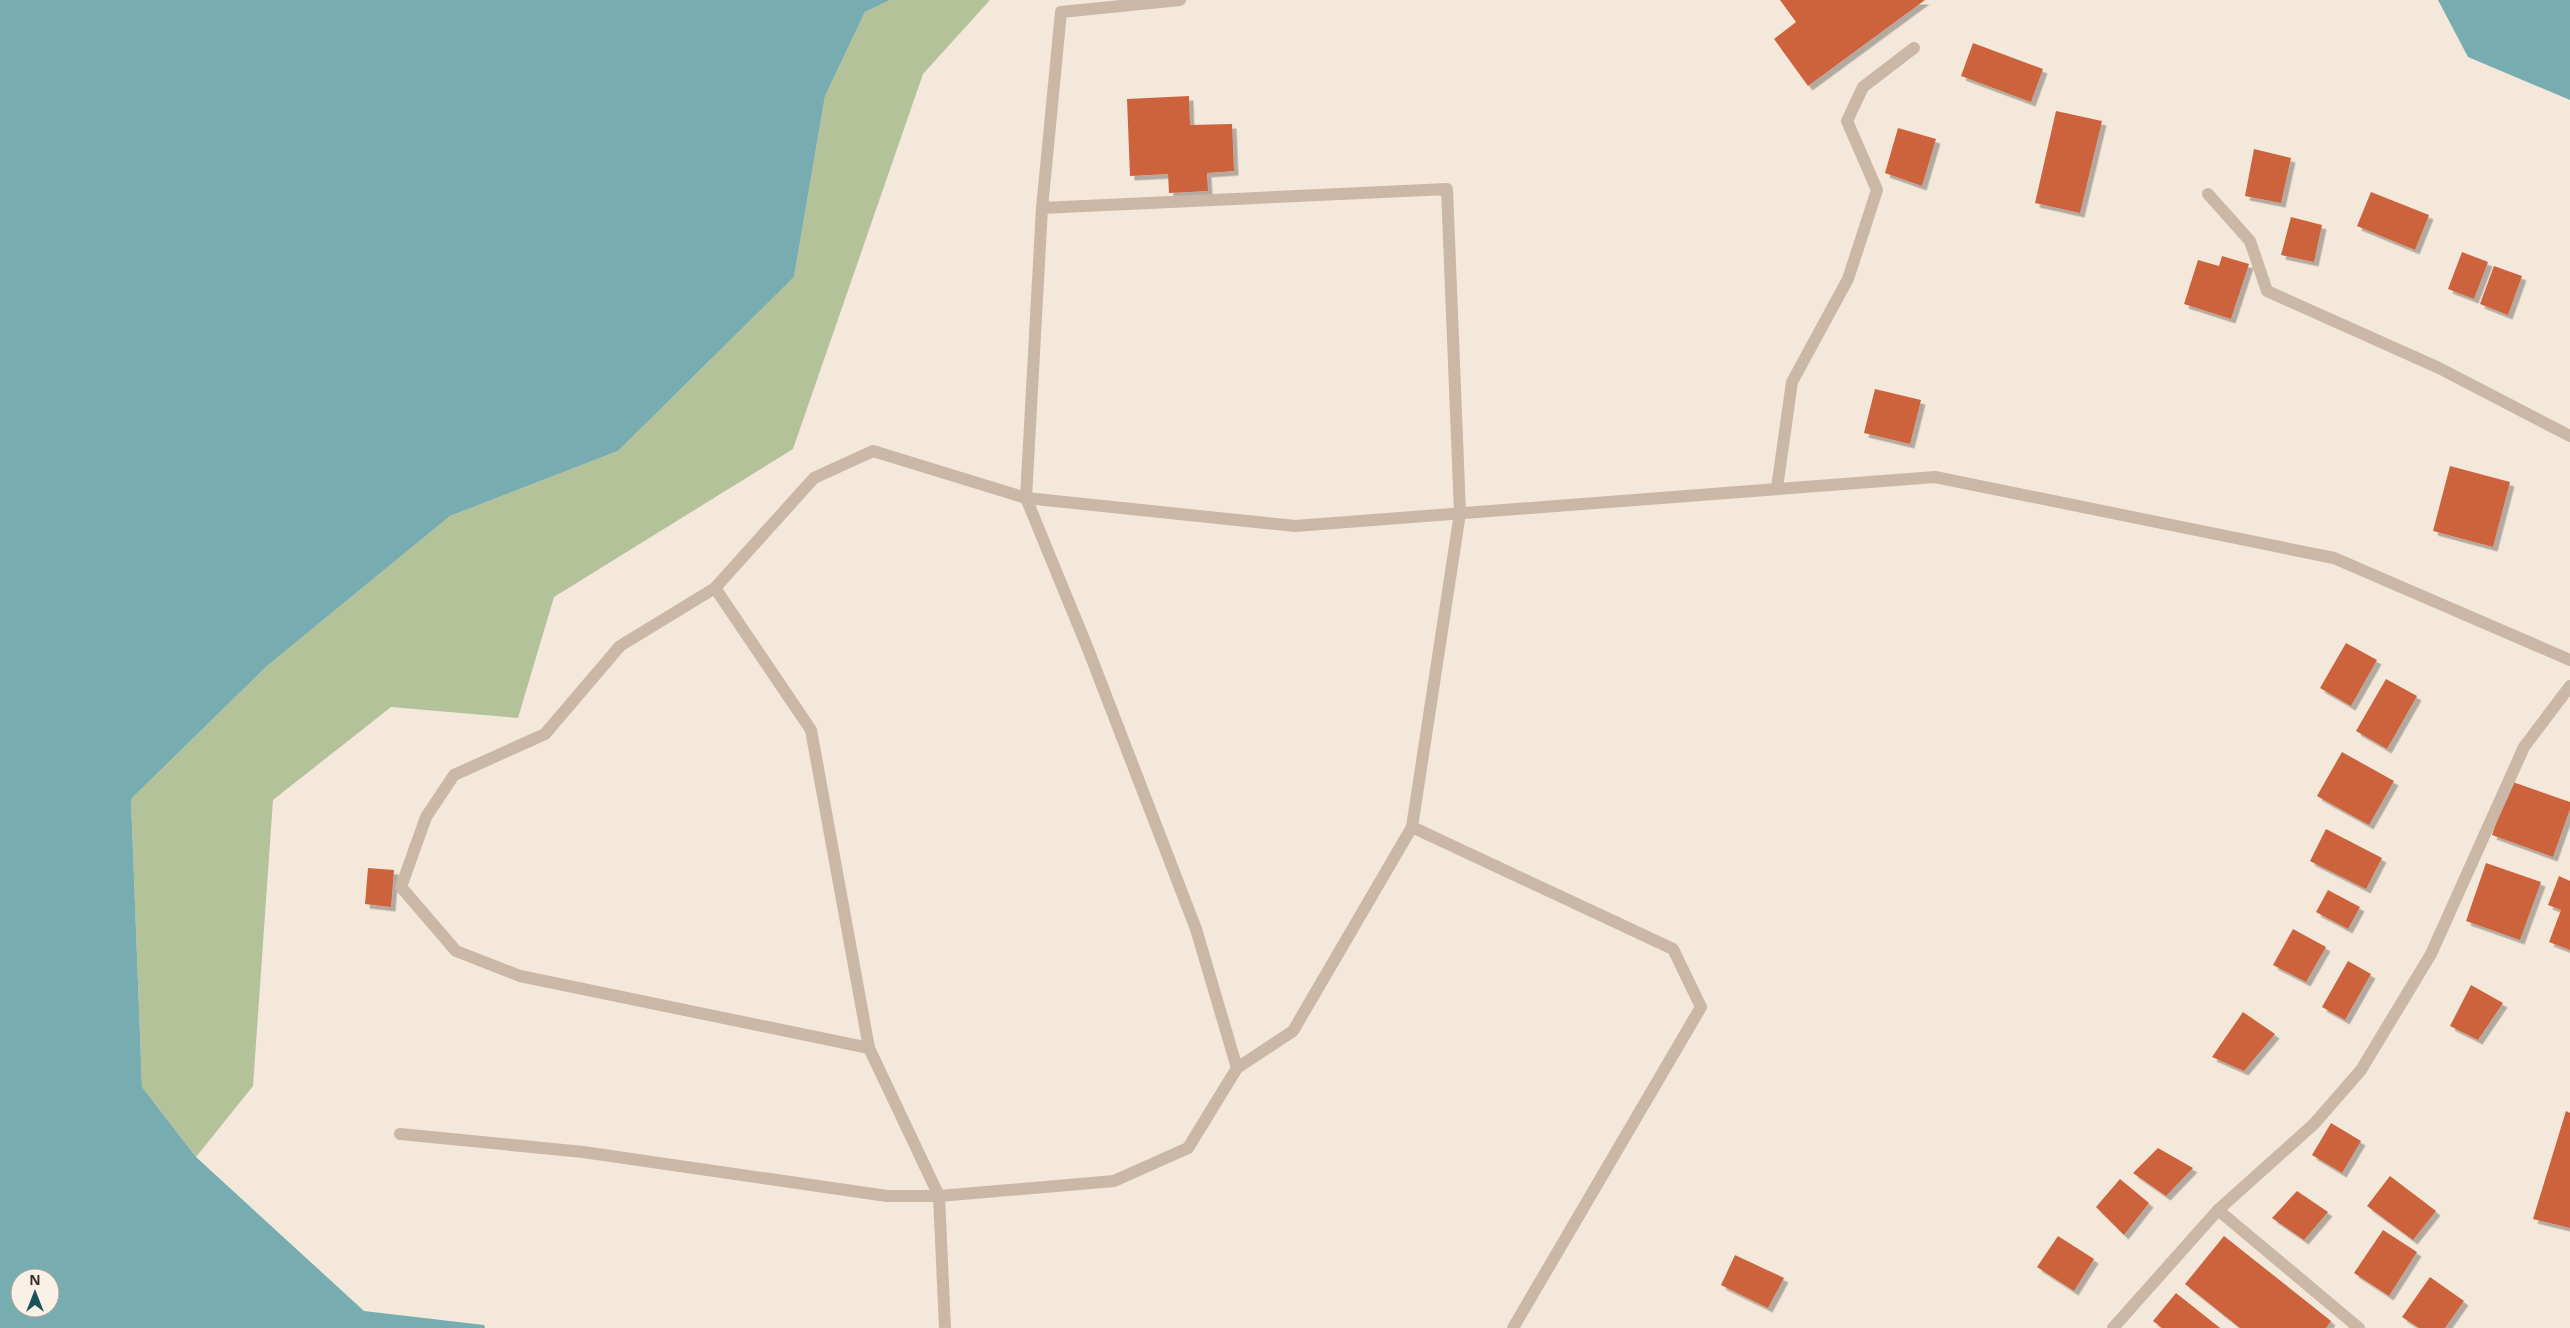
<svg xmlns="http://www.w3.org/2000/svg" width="2570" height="1328" font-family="'Open Sans',sans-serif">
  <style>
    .green { fill: #b3c299 }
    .water { fill: #77adb1; fill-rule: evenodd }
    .building { fill: #cc643e; filter: url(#shadow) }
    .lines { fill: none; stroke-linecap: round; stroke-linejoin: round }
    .minor { stroke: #cbb7a5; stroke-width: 12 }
  </style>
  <defs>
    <filter id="shadow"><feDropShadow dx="4.5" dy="4.5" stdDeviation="0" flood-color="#0004"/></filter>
  </defs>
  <rect width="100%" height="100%" fill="#f3e8da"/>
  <polygon class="green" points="890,0 990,0 923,74 793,449 554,597 518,718 391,707 273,800 253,1086 196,1157 142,1087 131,799 267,666 450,516 618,451 794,277 825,96 865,12"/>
  <g class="water">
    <path d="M 0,0 L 890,0 L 865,12 L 825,96 L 794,277 L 618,451 L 450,516 L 267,666 L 131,799 L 142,1087 L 196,1157 L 364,1311 L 484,1325 L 485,1328 L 0,1328 ZM 20,1278 L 50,1278 L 50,1308 L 20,1308 Z"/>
    <polygon points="2438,0 2570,0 2570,100 2468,57"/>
  </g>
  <g class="building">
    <polygon points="1780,0 1925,0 1808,86 1774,39 1796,22"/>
    <polygon points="1973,43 2043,69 2031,102 1961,76"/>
    <polygon points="1189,96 1190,125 1232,124 1234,171 1207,173 1208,191 1169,193 1168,174 1130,176 1127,99"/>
    <polygon points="2056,111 2102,121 2080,213 2035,203"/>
    <polygon points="1898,128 1936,139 1922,186 1885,173"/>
    <polygon points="2254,149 2291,158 2281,203 2245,196"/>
    <polygon points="2371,192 2429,215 2415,250 2357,226"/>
    <polygon points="2291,217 2322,225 2314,262 2281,255"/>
    <polygon points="2462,252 2488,262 2474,299 2448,289"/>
    <polygon points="2222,256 2249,264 2231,319 2184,304 2198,260 2219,266"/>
    <polygon points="2494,266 2522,276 2508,315 2480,304"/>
    <polygon points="1875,389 1921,400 1910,444 1864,433"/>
    <polygon points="2450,466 2510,482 2493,547 2433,531"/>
    <polygon points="2346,643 2377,660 2351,706 2320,688"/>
    <polygon points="2386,679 2417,696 2387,749 2356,731"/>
    <polygon points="2342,752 2394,781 2369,825 2317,796"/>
    <polygon points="2510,781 2570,802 2570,809 2553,857 2492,835"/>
    <polygon points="2326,829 2382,858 2366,889 2310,861"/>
    <polygon points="2486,863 2541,882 2520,940 2466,921"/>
    <polygon points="368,868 394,870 391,907 365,904"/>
    <polygon points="2559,876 2570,881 2570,950 2549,942 2561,910 2548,905"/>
    <polygon points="2328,890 2360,907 2348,929 2316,912"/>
    <polygon points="2293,929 2326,947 2306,982 2273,965"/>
    <polygon points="2348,961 2371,974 2345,1020 2322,1007"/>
    <polygon points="2471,985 2503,1003 2478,1040 2450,1026"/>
    <polygon points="2243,1012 2275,1034 2244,1071 2212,1057"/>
    <polygon points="2566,1111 2570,1113 2570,1228 2533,1219"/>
    <polygon points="2331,1123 2361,1141 2342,1173 2312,1155"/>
    <polygon points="2158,1148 2193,1168 2166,1196 2133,1173"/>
    <polygon points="2390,1176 2436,1211 2413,1240 2367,1206"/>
    <polygon points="2120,1179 2149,1203 2124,1235 2096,1207"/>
    <polygon points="2297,1191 2328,1212 2304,1240 2272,1218"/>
    <polygon points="2383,1230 2417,1252 2389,1296 2354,1273"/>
    <polygon points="2058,1236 2094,1259 2074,1291 2037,1267"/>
    <polygon points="2224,1236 2331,1321 2326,1328 2240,1328 2185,1284"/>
    <polygon points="1735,1255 1784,1278 1768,1308 1721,1285"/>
    <polygon points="2430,1277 2464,1301 2445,1328 2419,1328 2402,1317"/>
    <polygon points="2176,1293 2220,1328 2162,1328 2153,1321"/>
  </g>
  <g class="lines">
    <g class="minor">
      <polyline points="1180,0 1061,12 1042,208 1026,498 1088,649 1196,929 1237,1068"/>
      <polyline points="2208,194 2250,241 2267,291 2439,368 2570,436"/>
      <polyline points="1777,488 1792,382 1848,279 1877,190 1847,121 1863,87 1914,48"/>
      <polyline points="715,588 811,730 869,1048 939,1196 945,1328"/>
      <polyline points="1412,827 1673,949 1701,1007 1513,1328"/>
      <polyline points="869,1048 520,976 456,951 401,887 426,817 454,775 545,734 620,646 715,588 814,478 873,451 1026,498 1295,526 1935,477 2334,558 2570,660"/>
      <polyline points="400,1134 583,1152 887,1196 939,1196 1114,1181 1188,1148 1237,1068 1293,1031 1412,827 1460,513 1447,189 1042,208"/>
      <polyline points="2218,1210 2359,1328"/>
      <polyline points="2113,1328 2218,1210 2314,1124 2361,1070 2431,954 2524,747 2570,686"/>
    </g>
  </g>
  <g transform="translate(35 1293)"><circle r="24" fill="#faf1e6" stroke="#aca29a"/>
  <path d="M0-4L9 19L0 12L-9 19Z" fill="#1a545a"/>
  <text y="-8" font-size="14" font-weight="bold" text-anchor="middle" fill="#372c27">N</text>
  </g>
</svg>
